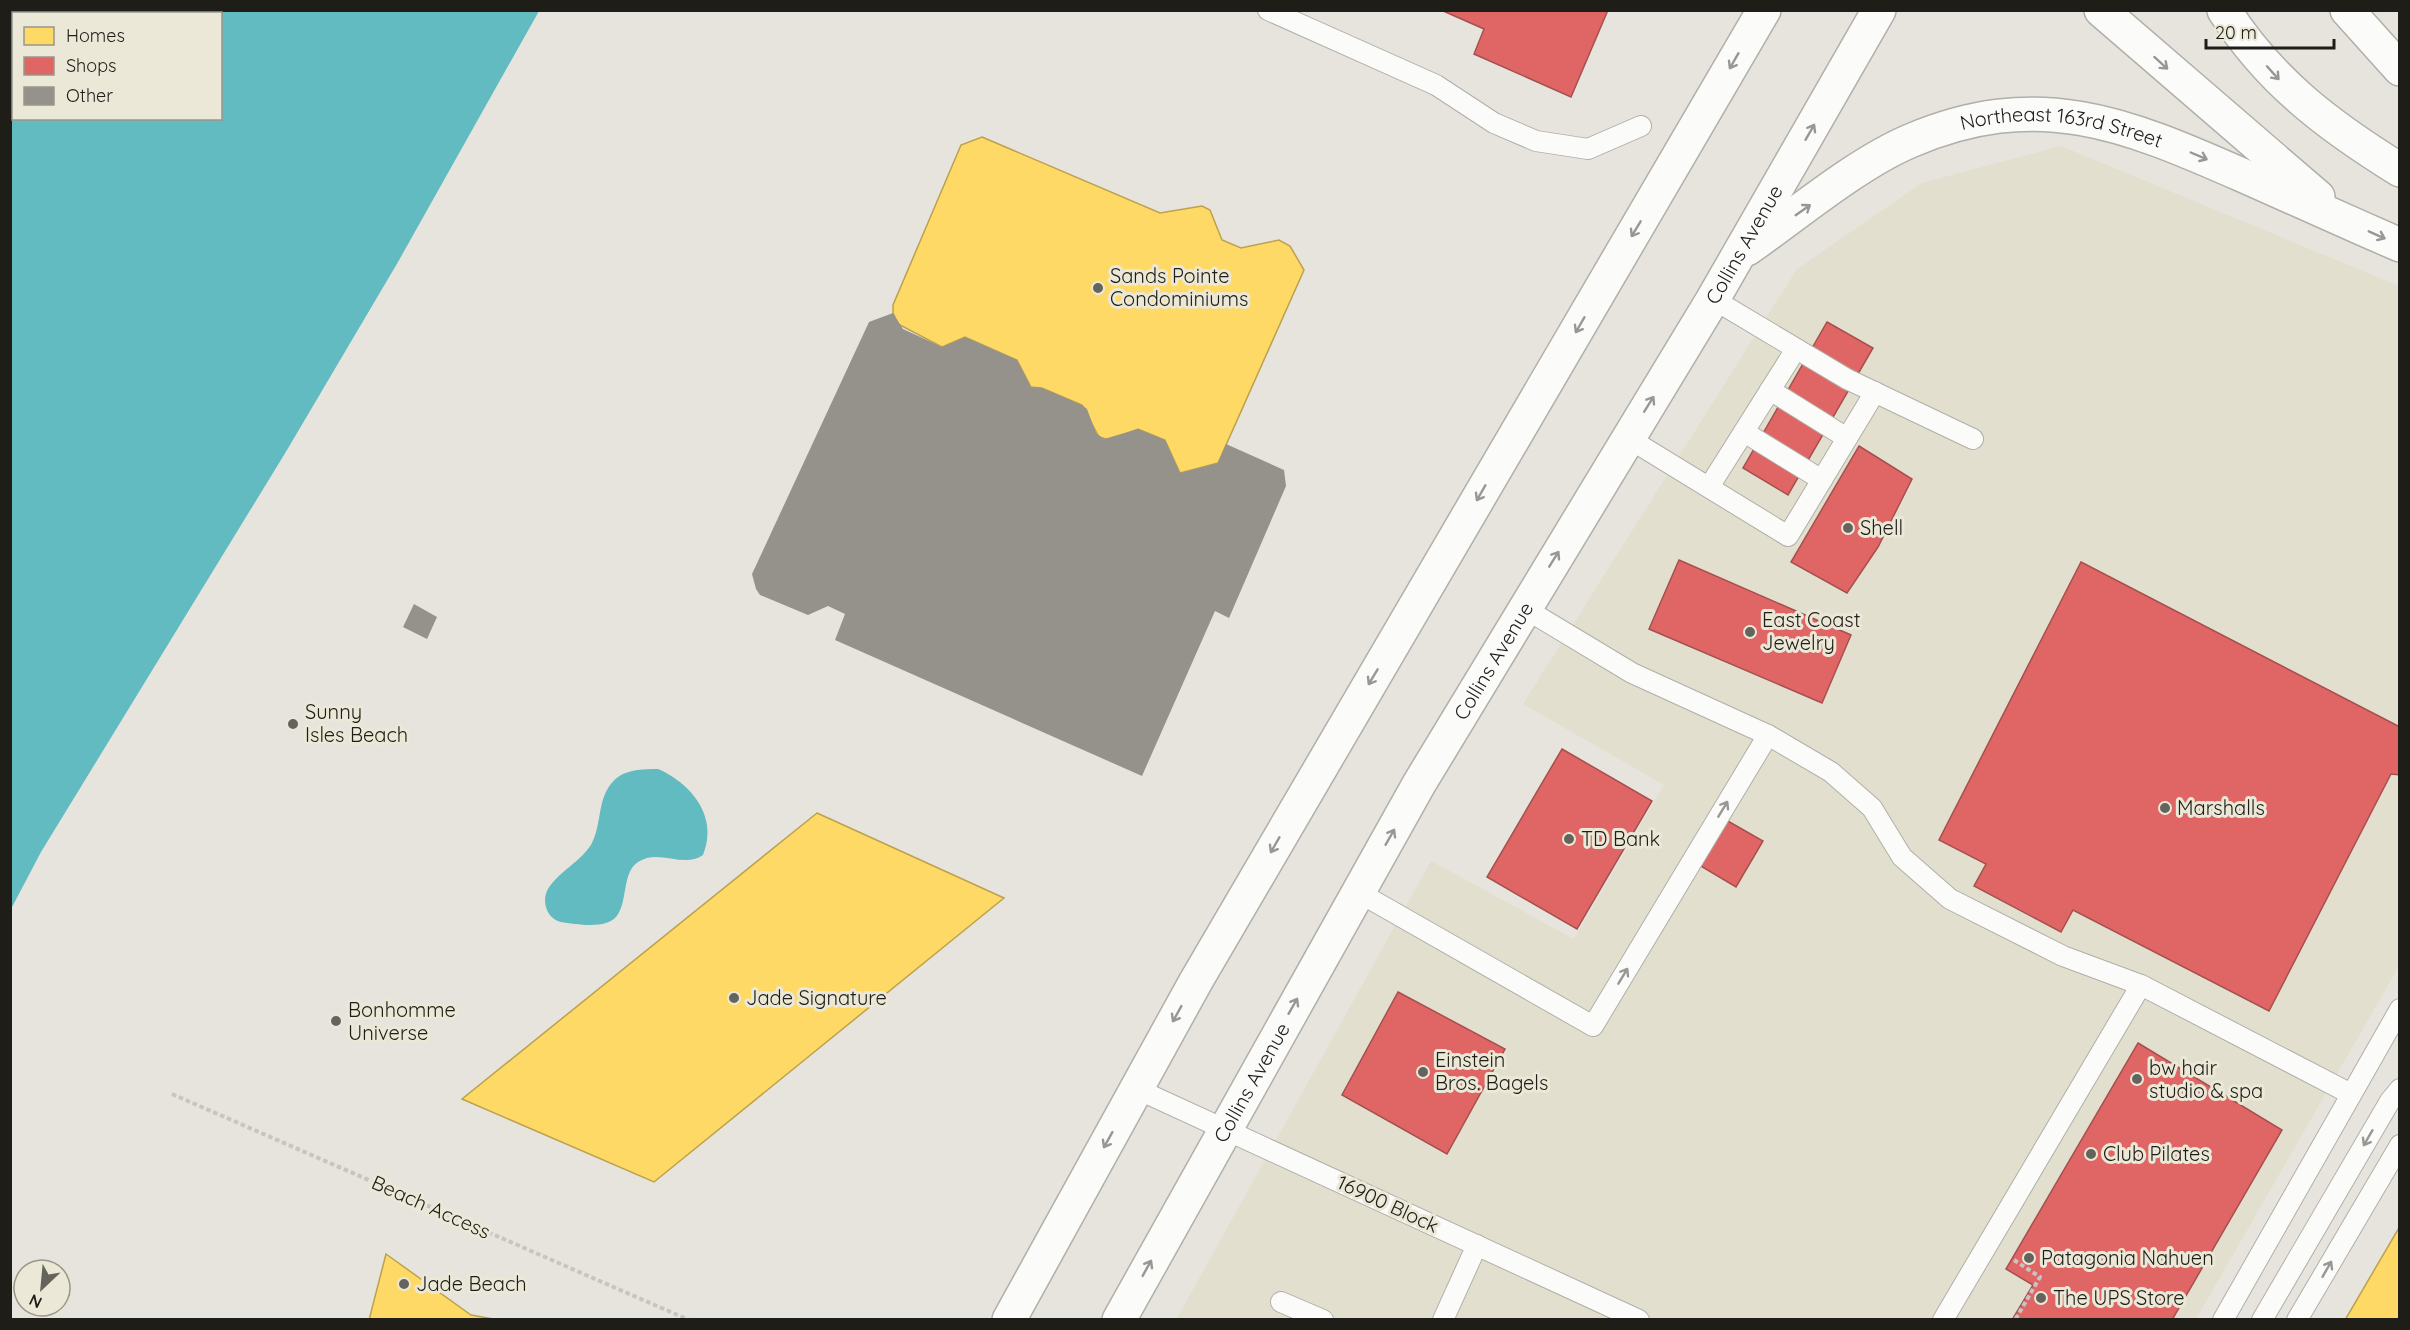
<svg xmlns="http://www.w3.org/2000/svg" width="2410" height="1330" font-family="Quicksand,sans-serif">
  <style>
    .built { fill: #e2dfce }
    .water { fill: #62bbc1; fill-rule: evenodd }
    .homes { fill: #ffd966; stroke: #bca14e; stroke-width: 1.5 }
    .shops { fill: #e06666; stroke: #a6504e; stroke-width: 1.5 }
    .building { fill: #95928c }
    .lines { fill: none; stroke-linecap: round; stroke-linejoin: round }
    .service-casing { stroke: #b0afa8; stroke-width: 22 }
    .primary-casing { stroke: #b0afa8; stroke-width: 36 }
    .path { stroke: #c5c5c2; stroke-width: 4; stroke-dasharray: 4.5 3; stroke-linecap: butt }
    .service { stroke: #fbfbfa; stroke-width: 20 }
    .primary { stroke: #fbfbfa; stroke-width: 33 }
    .oneway { stroke: #989794 }
    .poi-dot { fill: #64635c; stroke: #ebe8d7; stroke-width: 2 }
    .labels { text-anchor: middle; stroke-width: 6; stroke-linejoin: round; paint-order: stroke }
    .street-label { font-size: 20px; fill: #1e1d17; stroke: #ebe8d7 }
    .poi-label { font-size: 20px; fill: #1e1d17; stroke: #ebe8d7; text-anchor: start }
  </style>
  <rect width="100%" height="100%" fill="#e6e4dc"/>
  <polygon class="built" points="2061,146 2399,286 2399,966 2196,1319 1176,1320 1431,861 1574,939 1664,785 1523,704 1797,269 1922,183"/>
  <g class="water">
    <path d="M 11,10 L 539,11 L 398,262 L 287,450 L 41,852 L 11,909 ZM 14,14 L 220,14 L 220,118 L 14,118 Z"/>
    <path d="M 658,769 C 691,783 719,817 703,855 C 683,869 659,848 638,862 C 618,875 632,916 606,923 C 594,927 573,924 561,922 C 547,919 541,901 548,889 C 559,871 581,862 592,843 C 603,821 596,794 618,777 C 629,769 645,769 658,769 Z"/>
  </g>
  <g class="homes">
    <polygon points="982,137 1160,213 1202,206 1210,210 1222,240 1241,248 1279,240 1290,246 1304,270 1218,463 1180,473 1165,440 1138,429 1110,440 1099,437 1082,405 1042,388 1031,387 1017,360 965,337 942,347 898,324 893,313 893,305 961,145"/>
    <polygon points="817,813 1004,898 654,1182 462,1099"/>
    <polygon points="2400,1226 2400,1320 2345,1320"/>
    <polygon points="386,1254 471,1315 499,1320 369,1320"/>
  </g>
  <g class="shops">
    <polygon points="1441,10 1608,10 1571,97 1474,54 1484,29"/>
    <polygon points="1827,322 1873,348 1788,495 1743,468"/>
    <polygon points="1859,446 1912,479 1878,547 1847,593 1791,562"/>
    <polygon points="1679,560 1851,635 1822,703 1649,629"/>
    <polygon points="2081,562 2400,727 2400,775 2391,774 2269,1011 2073,910 2061,932 1974,886 1986,864 1939,840"/>
    <polygon points="1562,749 1652,801 1577,929 1487,877"/>
    <polygon points="1726,820 1763,841 1736,887 1699,865"/>
    <polygon points="1398,992 1505,1049 1447,1154 1342,1095"/>
    <polygon points="2138,1043 2282,1130 2172,1320 2012,1320 2033,1285 2006,1269"/>
  </g>
  <g class="building">
    <polygon points="893,313 903,329 942,347 965,337 1017,360 1031,387 1042,388 1082,405 1087,409 1096,433 1104,439 1138,429 1165,440 1180,473 1218,463 1226,444 1284,470 1286,486 1229,618 1215,611 1142,776 835,640 845,614 828,606 808,615 760,595 756,589 752,574 869,322"/>
    <polygon points="414,604 437,617 427,639 403,627"/>
  </g>
  <g class="lines">
    <defs>
      <g id="service">
        <polyline points="1268,10 1436,85 1494,123 1536,141 1588,149 1641,126"/>
        <polyline points="1713,299 1847,379 1973,439"/>
        <polyline points="1770,390 1847,438"/>
        <polyline points="1744,432 1822,480"/>
        <polyline points="1628,438 1788,536 1875,392"/>
        <polyline points="1709,487 1796,349"/>
        <polyline points="1524,608 1632,673 1768,735 1831,772 1872,808 1902,857 1950,899 2063,956 2141,985"/>
        <polyline points="1358,892 1593,1026 1768,735"/>
        <polyline points="1137,1089 1639,1320"/>
        <polyline points="1281,1302 1323,1320"/>
        <polyline points="1443,1320 1477,1245"/>
        <polyline points="1943,1320 2141,985 2351,1094"/>
        <polyline points="2223,1320 2400,1009"/>
        <polyline points="2262,1320 2390,1101 2400,1089"/>
        <polyline points="2297,1320 2400,1145"/>
      </g>
      <g id="primary">
        <polyline points="2101,10 2318,197"/>
        <path d="M 2224,10 C 2270,82 2329,126 2400,170"/>
        <polyline points="2347,10 2400,69"/>
        <path id="s1" d="M 1747,249 C 1796,215 1856,164 1910,141 C 2037,87 2124,123 2242,175 C 2294,198 2347,222 2400,245"/>
        <polyline points="1009,1320 1196,981 1764,10"/>
        <path id="s2" d="M 1119,1320 L 1419,784 L 1713,299 L 1879,10"/>
      </g>
    </defs>
    <use href="#service" class="service-casing"/>
    <use href="#primary" class="primary-casing"/>
    <g class="path">
      <polyline points="172,1094 689,1320"/>
      <polyline points="2014,1260 2040,1277 2015,1320"/>
    </g>
    <use href="#service" class="service"/>
    <use href="#primary" class="primary"/>
  </g>
  <defs><path id="oneway-shaft" d="M-6 0H5M1.5-3L5.5 0L1.5 3" fill="none" stroke-width="1.6" stroke-linecap="round" stroke-linejoin="round" transform="scale(1.5)"/></defs>
  <g class="oneway">
    <use href="#oneway-shaft" transform="translate(1734 61) rotate(120)"/>
    <use href="#oneway-shaft" transform="translate(2161 63) rotate(42)"/>
    <use href="#oneway-shaft" transform="translate(2273 73) rotate(48)"/>
    <use href="#oneway-shaft" transform="translate(1810 132) rotate(-60)"/>
    <use href="#oneway-shaft" transform="translate(2199 156) rotate(23)"/>
    <use href="#oneway-shaft" transform="translate(1803 210) rotate(-35)"/>
    <use href="#oneway-shaft" transform="translate(1636 229) rotate(121)"/>
    <use href="#oneway-shaft" transform="translate(2377 235) rotate(24)"/>
    <use href="#oneway-shaft" transform="translate(1580 325) rotate(120)"/>
    <use href="#oneway-shaft" transform="translate(1649 404) rotate(-58)"/>
    <use href="#oneway-shaft" transform="translate(1481 493) rotate(120)"/>
    <use href="#oneway-shaft" transform="translate(1554 559) rotate(-58)"/>
    <use href="#oneway-shaft" transform="translate(1373 677) rotate(121)"/>
    <use href="#oneway-shaft" transform="translate(1723 809) rotate(-59)"/>
    <use href="#oneway-shaft" transform="translate(1390 837) rotate(-60)"/>
    <use href="#oneway-shaft" transform="translate(1275 845) rotate(120)"/>
    <use href="#oneway-shaft" transform="translate(1623 976) rotate(-59)"/>
    <use href="#oneway-shaft" transform="translate(1293 1006) rotate(-60)"/>
    <use href="#oneway-shaft" transform="translate(1177 1014) rotate(119)"/>
    <use href="#oneway-shaft" transform="translate(2368 1138) rotate(120)"/>
    <use href="#oneway-shaft" transform="translate(1108 1140) rotate(119)"/>
    <use href="#oneway-shaft" transform="translate(1147 1268) rotate(-61)"/>
    <use href="#oneway-shaft" transform="translate(2327 1269) rotate(-60)"/>
  </g>
  <g class="poi-dot">
    <circle cx="1098" cy="288" r="6"/>
    <circle cx="1848" cy="528" r="6"/>
    <circle cx="1750" cy="632" r="6"/>
    <circle cx="293" cy="724" r="6"/>
    <circle cx="2165" cy="808" r="6"/>
    <circle cx="1569" cy="839" r="6"/>
    <circle cx="734" cy="998" r="6"/>
    <circle cx="336" cy="1021" r="6"/>
    <circle cx="1423" cy="1072" r="6"/>
    <circle cx="2137" cy="1079" r="6"/>
    <circle cx="2091" cy="1154" r="6"/>
    <circle cx="2029" cy="1258" r="6"/>
    <circle cx="404" cy="1284" r="6"/>
    <circle cx="2041" cy="1298" r="6"/>
  </g>
  <g class="labels">
    <g class="street-label">
      <text dy="7" stroke="none"><textPath href="#s1" startOffset="352">Northeast 163rd Street</textPath></text>
      <text dy="7" stroke="none"><textPath href="#s2" startOffset="1244">Collins Avenue</textPath></text>
      <text dy="7" stroke="none"><textPath href="#s2" startOffset="758">Collins Avenue</textPath></text>
      <text dy="7" stroke="none"><textPath href="#s2" startOffset="272">Collins Avenue</textPath></text>
      <text transform="translate(1388 1204) rotate(25)" y="7">16900 Block</text>
      <text transform="translate(431 1207) rotate(24)" y="7">Beach Access</text>
    </g>
    <g class="poi-label">
      <text x="1110" y="283">Sands Pointe<tspan x="1110" dy="23">Condominiums</tspan></text>
      <text x="1860" y="535">Shell</text>
      <text x="1762" y="627">East Coast<tspan x="1762" dy="23">Jewelry</tspan></text>
      <text x="305" y="719">Sunny<tspan x="305" dy="23">Isles Beach</tspan></text>
      <text x="2177" y="815">Marshalls</text>
      <text x="1581" y="846">TD Bank</text>
      <text x="746" y="1005">Jade Signature</text>
      <text x="348" y="1017">Bonhomme<tspan x="348" dy="23">Universe</tspan></text>
      <text x="1435" y="1067">Einstein<tspan x="1435" dy="23">Bros. Bagels</tspan></text>
      <text x="2149" y="1075">bw hair<tspan x="2149" dy="23">studio &amp; spa</tspan></text>
      <text x="2103" y="1161">Club Pilates</text>
      <text x="2041" y="1265">Patagonia Nahuen</text>
      <text x="416" y="1291">Jade Beach</text>
      <text x="2053" y="1305">The UPS Store</text>
    </g>
  </g>
  <rect width="2410" height="1330" fill="none" stroke="#1e1d17" stroke-width="24"/>
  <rect x="12" y="12" width="210" height="108" fill="#ebe8d7" stroke="#99978a" stroke-width="1.5"/>
  <rect x="24" y="27" width="30" height="18" fill="#ffd966" stroke="#99978a" stroke-width="1.5"/>
  <text x="66" y="42" font-size="18" fill="#1e1d17">Homes</text>
  <rect x="24" y="57" width="30" height="18" fill="#e06666" stroke="#99978a" stroke-width="1.5"/>
  <text x="66" y="72" font-size="18" fill="#1e1d17">Shops</text>
  <rect x="24" y="87" width="30" height="18" fill="#95928c" stroke="#99978a" stroke-width="1.5"/>
  <text x="66" y="102" font-size="18" fill="#1e1d17">Other</text>
  <g transform="translate(42 1288) rotate(206)"><circle r="28" fill="#ebe8d7" stroke="#99978a" stroke-width="1.5"/>
  <path d="M0-4.5L10 22L0 15L-10 22Z" fill="#64635c"/>
  <text y="-9" font-size="16" font-weight="bold" text-anchor="middle" fill="#1e1d17">N</text>
  </g>
  <path d="M2206 39v9h128v-9" fill="none" stroke="#1e1d17" stroke-width="3"/>
  <text x="2215" y="39" font-size="18" fill="#1e1d17" stroke="#ebe8d7" stroke-width="4.5" paint-order="stroke">20 m</text>
</svg>
